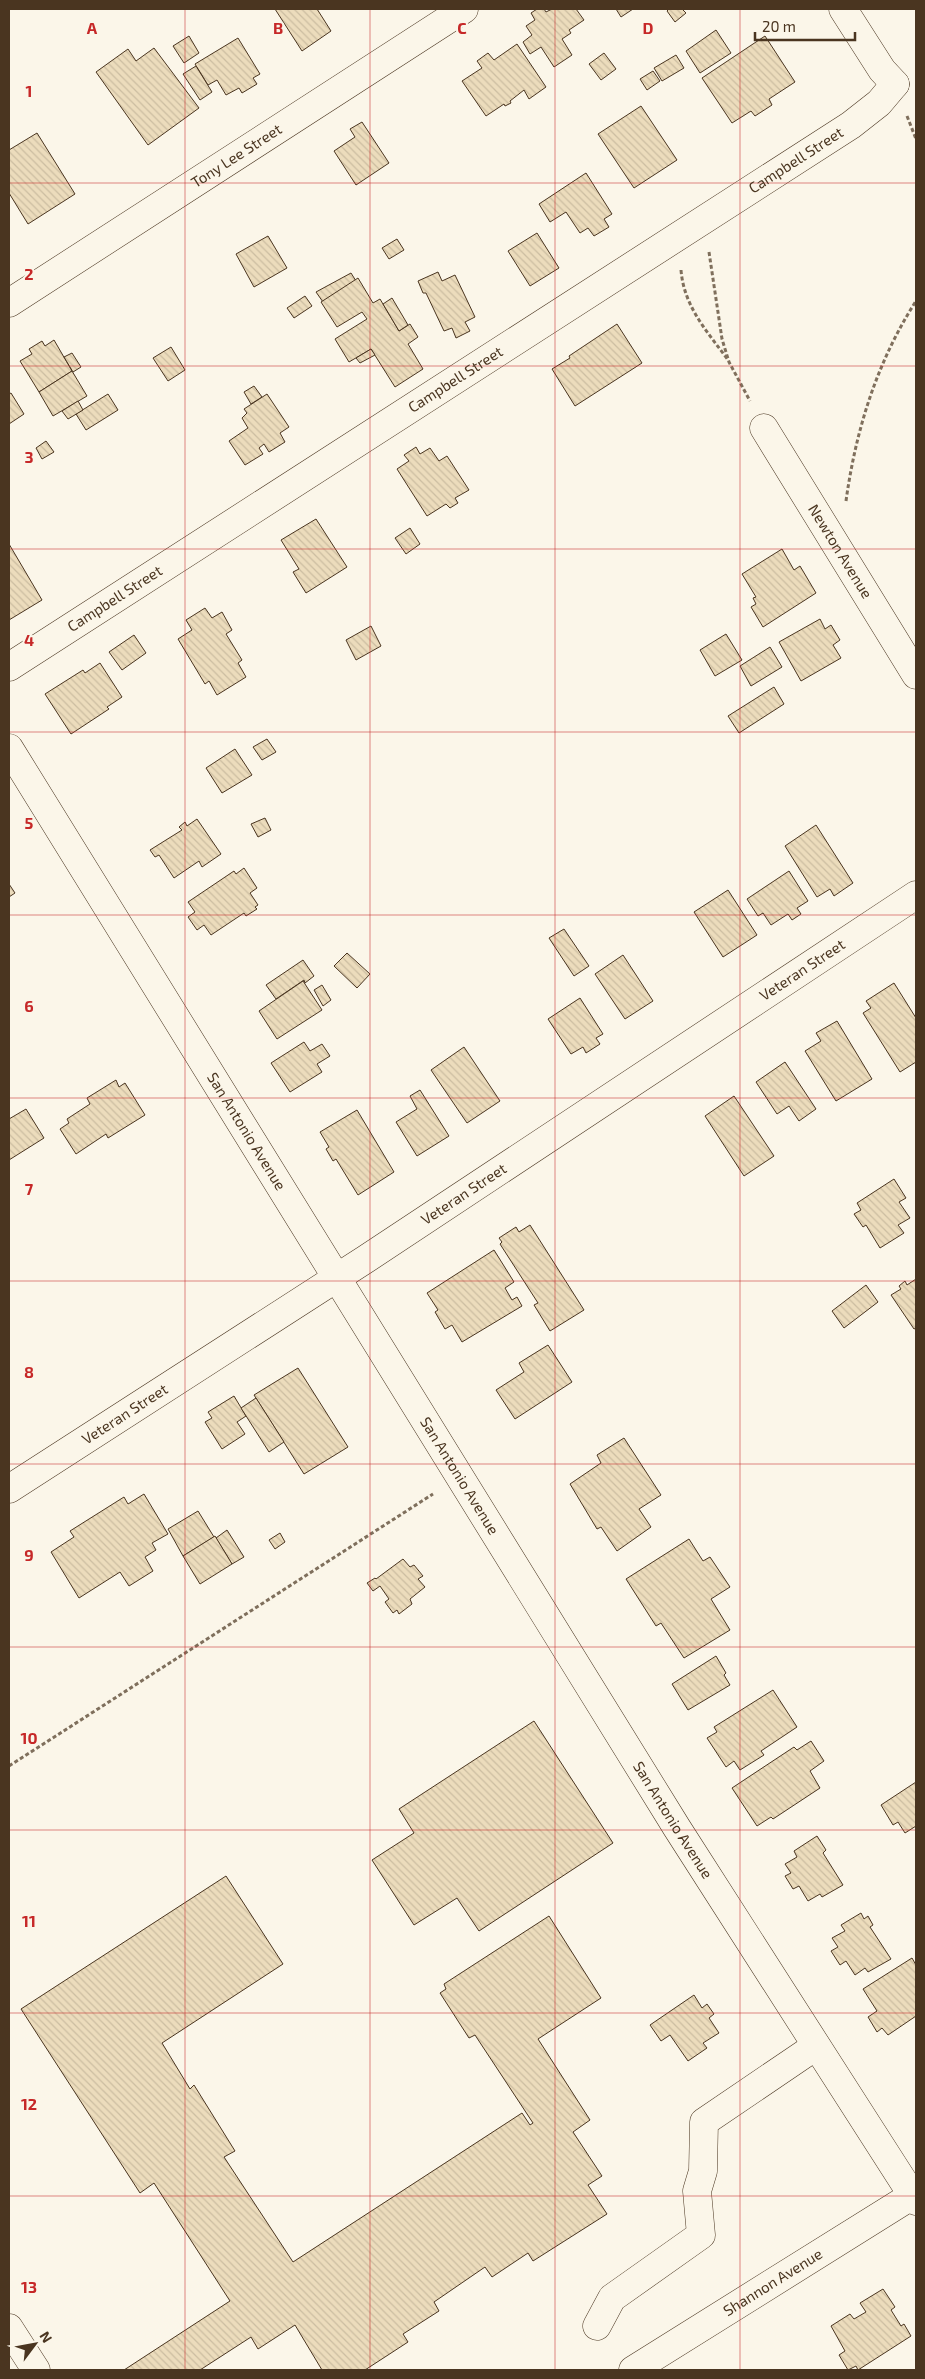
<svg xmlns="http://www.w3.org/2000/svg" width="925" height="2379" font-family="'Exo 2',sans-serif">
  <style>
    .building { fill: url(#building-back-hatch); stroke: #4a3520 }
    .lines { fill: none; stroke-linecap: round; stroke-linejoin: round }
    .minor-casing { stroke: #4a3520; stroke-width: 29 }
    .path { stroke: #7f6f5c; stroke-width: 3; stroke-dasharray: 4 2.5; stroke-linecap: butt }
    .minor { stroke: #fbf6e9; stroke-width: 28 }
    .grid { fill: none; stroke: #c62828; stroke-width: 1; stroke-opacity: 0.55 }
    .labels { text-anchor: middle; stroke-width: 4; stroke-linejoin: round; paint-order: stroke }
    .street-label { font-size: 15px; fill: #4a3520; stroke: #fbf6e9 }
    .grid-label { font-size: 16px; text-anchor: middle; font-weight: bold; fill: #c62828; stroke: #fbf6e9; stroke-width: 4; stroke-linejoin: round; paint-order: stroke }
  </style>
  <defs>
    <pattern id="building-back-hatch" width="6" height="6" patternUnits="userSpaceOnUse" patternTransform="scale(1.25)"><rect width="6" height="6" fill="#ecdcbc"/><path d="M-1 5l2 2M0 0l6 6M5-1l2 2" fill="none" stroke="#ccbda1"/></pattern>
  </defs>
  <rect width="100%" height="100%" fill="#fbf6e9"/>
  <g class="building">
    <polygon points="275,9 317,9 331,31 302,51"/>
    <polygon points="537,9 544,9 546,12 552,9 576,9 584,20 569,30 571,33 562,39 572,55 554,67 541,47 530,54 523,42 532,35 526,26 535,20 531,13"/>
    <polygon points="616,9 633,9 621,17"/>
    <polygon points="669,9 682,9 686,13 675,22 667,11"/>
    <polygon points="716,30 731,53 700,73 686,51"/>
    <polygon points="189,36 199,53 184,63 173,46"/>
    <polygon points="765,36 795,82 769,99 772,105 755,116 751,111 732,123 702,78"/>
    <polygon points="238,38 260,74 253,78 257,84 242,93 239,88 226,95 217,80 208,85 195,64"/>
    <polygon points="517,44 546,87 529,99 524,90 510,101 511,103 505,106 504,104 486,116 462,81 482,68 477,61 488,53 494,60"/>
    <polygon points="154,48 199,108 148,145 96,72 128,49 136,61"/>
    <polygon points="604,53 616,69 601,80 589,64"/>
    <polygon points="676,55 684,68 662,81 654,68"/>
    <polygon points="196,66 212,92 200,100 183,74"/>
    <polygon points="653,71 660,81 647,90 640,79"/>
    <polygon points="641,106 677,160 634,188 598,134"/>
    <polygon points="362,122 389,163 356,185 334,151 355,137 350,129"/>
    <polygon points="37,133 75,194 28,224 9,193 9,150"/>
    <polygon points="586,173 612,214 604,219 609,227 594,236 588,228 580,233 566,212 550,222 539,204"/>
    <polygon points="537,233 559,268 530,286 508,251"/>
    <polygon points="268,236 287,268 254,287 236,254"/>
    <polygon points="397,239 404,250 389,259 382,248"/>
    <polygon points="438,272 442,281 455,275 475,317 465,322 470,331 456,338 452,328 444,331 426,293 423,293 418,281"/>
    <polygon points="351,273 356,281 323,302 316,292"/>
    <polygon points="358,278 373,303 380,299 399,331 410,324 418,337 408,344 423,369 395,387 371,349 349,362 335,339 367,319 362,312 337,327 321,302"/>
    <polygon points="305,296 312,306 294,318 287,308"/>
    <polygon points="392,298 408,325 399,331 383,304"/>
    <polygon points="617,324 642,363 575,406 552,369 570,358 569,356"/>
    <polygon points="54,340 72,371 39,392 20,361 32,354 29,349 42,341 45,346"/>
    <polygon points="171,347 185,370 168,381 153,358"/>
    <polygon points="371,349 375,355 360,363 356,358"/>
    <polygon points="72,353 81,367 73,372 64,357"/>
    <polygon points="72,371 87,396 53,416 39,392"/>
    <polygon points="254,386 262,397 251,404 244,392"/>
    <polygon points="11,393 24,414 9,424 9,394"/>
    <polygon points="108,394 118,410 86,430 76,414"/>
    <polygon points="267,394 289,427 280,433 285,442 269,452 264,444 259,448 263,454 245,465 229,441 248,428 242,418 247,413 244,409"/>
    <polygon points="78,401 83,410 68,419 62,411"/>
    <polygon points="46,441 54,452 42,459 36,448"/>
    <polygon points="416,447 420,454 430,448 439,461 447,456 469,490 455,498 458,503 450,508 446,504 427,516 397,469 409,461 404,455"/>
    <polygon points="316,519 347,567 306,593 293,572 299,569 281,540"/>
    <polygon points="410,528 420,544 406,554 395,538"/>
    <polygon points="9,544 42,600 9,620"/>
    <polygon points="782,549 794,570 800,566 816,593 763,627 751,607 756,604 753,598 756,597 742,574"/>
    <polygon points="205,608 212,618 222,612 232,630 226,634 242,660 238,663 246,677 217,695 209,681 205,684 178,639 192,630 186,620"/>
    <polygon points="820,619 825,629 831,625 840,640 833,645 841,658 801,681 779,642"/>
    <polygon points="371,626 381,646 356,660 346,640"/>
    <polygon points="726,634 742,660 715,676 700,650"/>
    <polygon points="134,635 146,653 122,670 109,652"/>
    <polygon points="770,647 782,667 751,686 740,666"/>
    <polygon points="100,663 122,697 107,707 109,709 71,734 45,694 83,670 85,673"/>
    <polygon points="774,687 784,704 739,733 728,716"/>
    <polygon points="267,739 276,752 262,760 253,747"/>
    <polygon points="235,749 252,775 222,793 206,768"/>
    <polygon points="265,818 271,830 258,837 251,824"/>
    <polygon points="197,819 221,854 202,867 199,861 174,878 159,855 155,857 150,850 182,830 179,827 185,822 187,826"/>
    <polygon points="816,825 853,883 834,896 830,889 817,897 785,846"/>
    <polygon points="244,868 257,888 250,893 258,905 255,907 257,909 246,916 244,913 211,935 204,925 197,930 188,917 195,912 188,902 234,871 236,874"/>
    <polygon points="789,871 808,901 797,908 801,914 792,920 788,914 771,925 763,913 758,916 747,899"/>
    <polygon points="9,884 15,893 9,897"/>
    <polygon points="728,890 757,935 723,957 694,912"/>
    <polygon points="564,929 589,966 574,976 549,938"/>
    <polygon points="347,953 370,974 357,988 334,966"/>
    <polygon points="623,955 653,1001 625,1019 595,974"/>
    <polygon points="303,960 314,976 305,983 304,980 276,999 266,985"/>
    <polygon points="303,981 322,1010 277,1039 259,1011"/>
    <polygon points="894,983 916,1018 916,1062 900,1072 863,1013 871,1008 866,1001"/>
    <polygon points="322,985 331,1000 323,1006 314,990"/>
    <polygon points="580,998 603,1034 596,1038 600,1044 586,1053 583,1047 571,1054 548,1019"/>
    <polygon points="837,1021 872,1079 836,1101 805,1051 821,1041 816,1033"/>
    <polygon points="304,1042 310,1051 322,1044 330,1056 317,1064 322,1072 290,1092 271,1063"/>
    <polygon points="464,1047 500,1101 467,1123 431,1070"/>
    <polygon points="785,1062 816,1109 799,1121 789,1106 777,1114 756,1082"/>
    <polygon points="116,1080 119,1087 125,1083 145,1115 108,1138 106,1134 76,1154 60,1129 69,1123 67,1119 90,1104 87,1098"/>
    <polygon points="420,1090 449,1136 417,1156 396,1122 417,1109 410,1096"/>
    <polygon points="734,1096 774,1156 744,1176 705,1116"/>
    <polygon points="26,1109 44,1138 9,1160 9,1119"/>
    <polygon points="357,1110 394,1172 358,1195 336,1159 333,1161 326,1149 329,1147 320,1132"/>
    <polygon points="894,1179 906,1198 899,1202 910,1218 898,1225 904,1233 880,1248 866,1225 863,1227 854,1214 861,1210 857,1203"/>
    <polygon points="530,1225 584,1310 550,1331 534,1305 538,1303 500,1244 502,1242 499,1238 516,1227 519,1232"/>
    <polygon points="494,1250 514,1282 505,1288 512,1300 517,1297 522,1306 462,1342 452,1325 445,1329 435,1312 438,1310 427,1293"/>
    <polygon points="916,1279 916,1328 914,1329 891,1295 901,1289 899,1286 905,1281 907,1285"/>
    <polygon points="866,1285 878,1302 844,1328 832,1311"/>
    <polygon points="548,1345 572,1382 515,1419 496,1390 524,1372 519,1363"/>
    <polygon points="298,1368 348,1447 304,1474 254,1395"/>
    <polygon points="234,1396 246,1416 237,1422 245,1434 222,1449 205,1422 212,1418 208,1412"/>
    <polygon points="256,1398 284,1442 269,1452 241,1408"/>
    <polygon points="624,1438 661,1495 639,1509 651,1527 617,1551 601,1527 597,1529 570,1484 601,1463 597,1455"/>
    <polygon points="144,1494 168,1534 152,1543 156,1550 145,1557 153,1571 129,1586 120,1572 79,1598 51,1552 74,1537 70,1531 124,1497 128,1504"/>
    <polygon points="198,1511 214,1537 183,1556 168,1529"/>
    <polygon points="227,1530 244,1557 232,1564 216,1538"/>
    <polygon points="280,1533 285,1542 275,1549 269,1540"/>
    <polygon points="215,1536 232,1564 200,1584 183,1556"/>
    <polygon points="689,1539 703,1561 710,1557 730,1587 711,1599 730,1630 684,1658 661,1623 656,1626 626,1579"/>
    <polygon points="403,1559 410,1567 414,1565 423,1576 418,1579 425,1587 410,1599 412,1604 399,1614 397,1610 393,1613 385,1602 389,1599 380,1586 373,1591 367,1583 375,1578 376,1579"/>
    <polygon points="716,1656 726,1673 724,1675 730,1685 688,1710 672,1684"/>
    <polygon points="773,1690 797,1727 761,1751 764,1755 740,1770 734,1761 726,1767 707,1738 717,1732 714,1727"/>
    <polygon points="534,1721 613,1843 479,1931 457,1898 414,1925 372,1860 414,1833 399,1809"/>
    <polygon points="811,1741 824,1761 810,1771 820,1788 773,1819 771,1817 757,1826 732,1788 794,1747 797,1750"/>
    <polygon points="916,1782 916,1826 905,1833 898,1822 893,1825 881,1805"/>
    <polygon points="817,1836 826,1850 823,1853 843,1885 822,1897 820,1894 808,1901 799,1886 793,1889 785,1876 791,1873 785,1864 797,1857 794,1851"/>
    <polygon points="226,1876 283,1964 162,2043 190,2089 194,2085 235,2151 224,2157 293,2262 522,2113 530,2125 533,2123 475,2035 469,2038 440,1993 446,1989 444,1984 549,1916 601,1998 538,2039 590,2120 573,2132 602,2176 588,2185 607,2214 533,2261 528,2253 492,2277 485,2267 434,2302 439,2311 403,2334 408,2342 365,2370 322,2370 295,2325 258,2349 251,2337 200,2370 124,2370 230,2301 154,2183 140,2193 21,2009"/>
    <polygon points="861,1913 864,1919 868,1916 873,1925 870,1927 891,1959 868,1972 865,1968 855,1975 846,1961 840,1965 831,1951 838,1947 832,1938 845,1931 841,1925"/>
    <polygon points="912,1958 916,1965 916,2016 888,2035 882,2028 877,2032 868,2017 877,2011 863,1989"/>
    <polygon points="694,1995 702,2008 707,2004 714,2014 709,2018 719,2033 703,2043 707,2048 688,2061 670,2035 661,2041 650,2025"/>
    <polygon points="883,2289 895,2307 891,2310 901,2326 904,2324 911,2336 858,2370 856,2366 848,2370 839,2355 845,2351 831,2326 850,2314 854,2319 866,2312 860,2303"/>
  </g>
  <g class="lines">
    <defs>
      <g id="minor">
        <polyline points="843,9 882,70 895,84"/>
        <path id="s1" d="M 9,303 L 464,9"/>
        <path id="s2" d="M 764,428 L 916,675"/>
        <path id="s3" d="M 9,667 L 851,125 L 879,103 L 895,84"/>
        <path id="s4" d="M 9,748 L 677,1828 L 916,2201"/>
        <path id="s5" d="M 9,1489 L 366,1259 L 916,895"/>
        <polyline points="597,2326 612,2298 701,2235 697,2191 703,2171 704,2122 816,2046"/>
        <polyline points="9,2328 36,2370"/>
        <path id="s6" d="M 633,2370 L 913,2195"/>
      </g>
    </defs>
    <use href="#minor" class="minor-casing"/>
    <g class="path">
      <polyline points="907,116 916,139"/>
      <polyline points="709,252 722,339 729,362 750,401"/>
      <path d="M 681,270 C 684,307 707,331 728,360"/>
      <path d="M 846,501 C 856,429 877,362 916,301"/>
      <polyline points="9,1766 433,1494"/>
    </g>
    <use href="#minor" class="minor"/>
  </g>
  <path class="grid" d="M 185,9 L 185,2370M 370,9 L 370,2370M 555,9 L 555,2370M 740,9 L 740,2370M 9,183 L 916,183M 9,366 L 916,366M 9,549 L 916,549M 9,732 L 916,732M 9,915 L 916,915M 9,1098 L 916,1098M 9,1281 L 916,1281M 9,1464 L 916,1464M 9,1647 L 916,1647M 9,1830 L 916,1830M 9,2013 L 916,2013M 9,2196 L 916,2196"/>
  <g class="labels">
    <g class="street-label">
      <text dy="5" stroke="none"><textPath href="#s1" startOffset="271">Tony Lee Street</textPath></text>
      <text dy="5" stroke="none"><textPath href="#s3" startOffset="936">Campbell Street</textPath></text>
      <text dy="5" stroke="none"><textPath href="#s3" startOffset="531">Campbell Street</textPath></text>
      <text dy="5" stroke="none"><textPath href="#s2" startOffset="145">Newton Avenue</textPath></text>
      <text dy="5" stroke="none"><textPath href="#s3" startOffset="126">Campbell Street</textPath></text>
      <text dy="5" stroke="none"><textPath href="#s5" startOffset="948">Veteran Street</textPath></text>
      <text dy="5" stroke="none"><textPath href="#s4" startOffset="451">San Antonio Avenue</textPath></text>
      <text dy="5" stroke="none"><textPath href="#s5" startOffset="542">Veteran Street</textPath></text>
      <text dy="5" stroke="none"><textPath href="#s5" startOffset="138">Veteran Street</textPath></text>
      <text dy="5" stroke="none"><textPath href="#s4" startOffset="856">San Antonio Avenue</textPath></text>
      <text dy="5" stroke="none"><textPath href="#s4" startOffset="1261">San Antonio Avenue</textPath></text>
      <text dy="5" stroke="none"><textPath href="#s6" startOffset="165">Shannon Avenue</textPath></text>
    </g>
  </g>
  <g class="grid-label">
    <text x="92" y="34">A</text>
    <text x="278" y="34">B</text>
    <text x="462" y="34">C</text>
    <text x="648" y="34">D</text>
    <text x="29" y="97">1</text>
    <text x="29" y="280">2</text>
    <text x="29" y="463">3</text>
    <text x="29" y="646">4</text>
    <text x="29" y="829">5</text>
    <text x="29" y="1012">6</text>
    <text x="29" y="1195">7</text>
    <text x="29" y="1378">8</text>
    <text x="29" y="1561">9</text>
    <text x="29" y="1744">10</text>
    <text x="29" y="1927">11</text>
    <text x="29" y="2110">12</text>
    <text x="29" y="2293">13</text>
  </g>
  <rect width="925" height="2379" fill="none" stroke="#4a3520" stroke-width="20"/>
  <g transform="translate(35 2344) rotate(58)" stroke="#fbf6e9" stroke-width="4" paint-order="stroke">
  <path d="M0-4L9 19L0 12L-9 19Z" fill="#4a3520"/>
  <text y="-8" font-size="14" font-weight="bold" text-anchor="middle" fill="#4a3520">N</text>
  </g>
  <path d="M755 32v8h100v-8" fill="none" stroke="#4a3520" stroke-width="2.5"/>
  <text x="762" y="32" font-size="15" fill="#4a3520" stroke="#fbf6e9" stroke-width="4" paint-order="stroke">20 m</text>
</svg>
